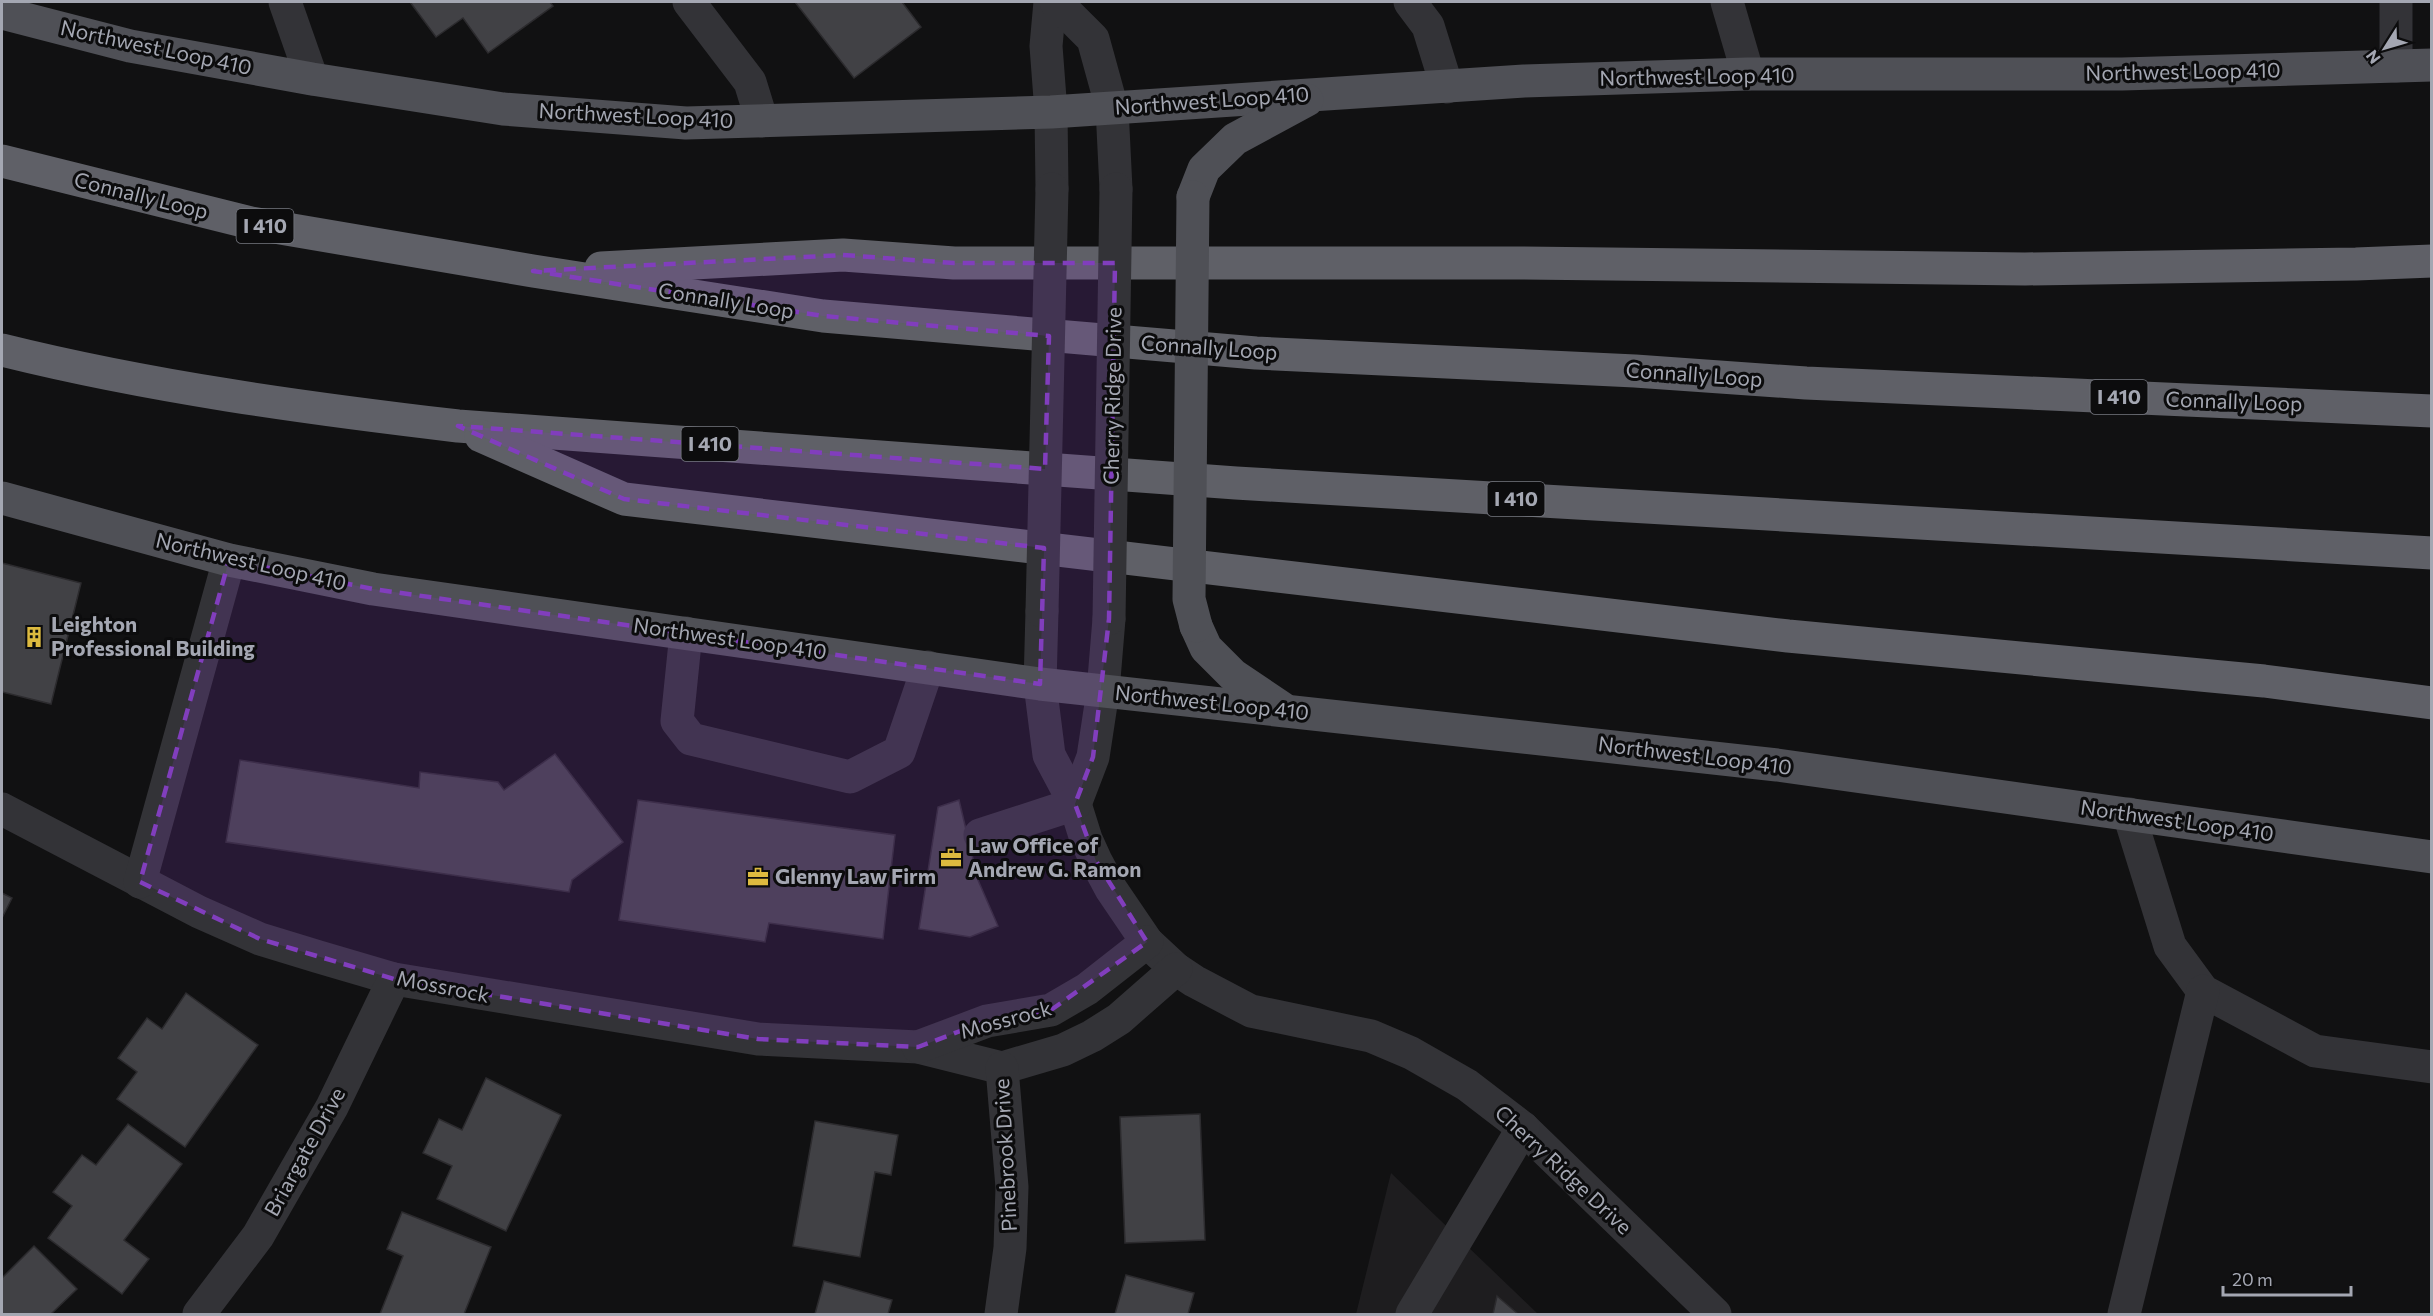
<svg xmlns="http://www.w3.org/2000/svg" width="2433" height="1316" font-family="Commissioner,sans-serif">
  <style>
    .built { fill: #1e1d1f }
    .building { fill: #414145; stroke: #2c2b2e; stroke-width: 1.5 }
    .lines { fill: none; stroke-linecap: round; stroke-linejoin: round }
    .minor { stroke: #333337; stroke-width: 33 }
    .major { stroke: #4f5056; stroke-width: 33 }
    .highway { stroke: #5f6067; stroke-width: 33 }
    .minor-bridge { stroke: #333337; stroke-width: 33 }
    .major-bridge { stroke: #4f5056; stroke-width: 33 }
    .marked { fill: #813ebd; fill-opacity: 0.2; stroke: #813ebd; stroke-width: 4.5; stroke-dasharray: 12 8; stroke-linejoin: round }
    .labels { text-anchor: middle; stroke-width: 6; stroke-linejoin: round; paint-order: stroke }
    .shield { fill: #0c0c0d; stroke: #767880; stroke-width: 1.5 }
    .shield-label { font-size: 20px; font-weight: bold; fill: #a4a7b2 }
    .street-label { font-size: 21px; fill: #a4a7b2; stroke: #0c0c0d }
    .poi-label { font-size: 21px; font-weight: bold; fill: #a4a7b2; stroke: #0c0c0d; text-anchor: start }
  </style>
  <rect width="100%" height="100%" fill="#111112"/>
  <polygon class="built" points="1391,1173 1538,1314 1356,1314"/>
  <g class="building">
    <polygon points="410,2 550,2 553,6 488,53 463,18 436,37"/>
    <polygon points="795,2 902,2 921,27 854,78"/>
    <polygon points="2,563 81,583 51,704 2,692"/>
    <polygon points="555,754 623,842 572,880 569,892 226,842 240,760 419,788 420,772 498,782 504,790"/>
    <polygon points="638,800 895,835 883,939 769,923 765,942 619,920"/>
    <polygon points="959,800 978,880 998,926 970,937 919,929 938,807"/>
    <polygon points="2,893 12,898 2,918"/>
    <polygon points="186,993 258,1045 185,1147 117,1099 137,1072 118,1058 147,1018 162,1029"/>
    <polygon points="486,1078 561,1115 506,1231 437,1199 452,1166 423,1153 439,1119 462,1130"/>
    <polygon points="1200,1114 1205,1240 1125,1243 1120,1117"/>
    <polygon points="815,1121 898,1135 891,1175 875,1172 860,1257 793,1246"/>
    <polygon points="128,1124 182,1164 124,1240 149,1259 122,1294 48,1238 72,1206 53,1192 82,1155 96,1165"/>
    <polygon points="402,1212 491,1247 464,1314 380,1314 403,1256 387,1249"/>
    <polygon points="34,1246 77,1289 51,1314 2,1314 2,1278"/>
    <polygon points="1126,1275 1194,1293 1188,1314 1115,1314"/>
    <polygon points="824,1281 892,1300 888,1314 815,1314"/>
    <polygon points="1497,1296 1518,1314 1493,1314"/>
  </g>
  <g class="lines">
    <g class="minor">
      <polyline points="285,2 312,79"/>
      <polyline points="689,2 750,82 762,121"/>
      <polyline points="1050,2 1046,46 1051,112 1052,189"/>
      <polyline points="1056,2 1093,39 1112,108 1116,189"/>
      <polyline points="1410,2 1428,26 1447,87"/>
      <polyline points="1727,2 1748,74"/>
      <polyline points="2396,2 2396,66"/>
      <polyline points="1042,611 1040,684 1049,755 1075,804 1086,839 1096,861 1111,889 1147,942 1176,969 1194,981 1251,1011 1371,1036 1411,1053 1467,1085 1523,1128 1715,1314"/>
      <polyline points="686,633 677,721 691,739 850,777 899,752 928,667"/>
      <polyline points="1075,804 1093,757 1103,691 1109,619"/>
      <polyline points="2,809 199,912 260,939 319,957 394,979 758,1039 918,1047 1002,1068 1063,1050 1092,1036 1119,1019 1176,969"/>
      <polyline points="2129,814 2170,946 2203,991 2315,1051 2432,1067"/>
      <polyline points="980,835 1075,804"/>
      <polyline points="140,882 229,560"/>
      <polyline points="918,1047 987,1021 1051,1010 1087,989 1147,942"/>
      <polyline points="199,1314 258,1236 332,1107 394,979"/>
      <polyline points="1001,1314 1010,1248 1012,1187 1002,1068"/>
      <polyline points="1412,1314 1523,1128"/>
      <polyline points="2124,1314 2203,991"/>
    </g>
    <g class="major">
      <polyline points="2,13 130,46 312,79 503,109 686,123 1051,112 1524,81 1748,74 2122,74 2432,65"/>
      <polyline points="1193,197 1204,169 1235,139 1307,100"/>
      <polyline points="2,498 229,560 373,589 1040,684 1777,765 2432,857"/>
      <polyline points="1196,626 1206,648 1233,675 1282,708"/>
    </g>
    <g class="highway">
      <polyline points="2,161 251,223 533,271 823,316 1256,353 1635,371 1806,383 2432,411"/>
      <polyline points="601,268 843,255 954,263 1518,263 2025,269 2356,264 2432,261"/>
      <path d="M 2,350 C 151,387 305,408 458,426 L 1236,483 L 2432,553"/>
      <polyline points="481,436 624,499 1788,636 2264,681 2432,703"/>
    </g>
    <g class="minor-bridge">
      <polyline points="1042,611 1052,189"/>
      <polyline points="1109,619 1116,189"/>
    </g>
    <polyline class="major-bridge" points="1193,197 1189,599 1196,626"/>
  </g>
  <path class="marked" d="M 843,255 L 954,263 L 1115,263 L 1109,619 L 1093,757 L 1075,804 L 1096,861 L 1147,942 L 1051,1010 L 987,1021 L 918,1047 L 758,1039 L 394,979 L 260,939 L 140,882 L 229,560 L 373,589 L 1040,684 L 1044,548 L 624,499 L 458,426 L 1045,469 L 1049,336 L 823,316 L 533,271 Z"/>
  <defs>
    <symbol id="building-bare" viewBox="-9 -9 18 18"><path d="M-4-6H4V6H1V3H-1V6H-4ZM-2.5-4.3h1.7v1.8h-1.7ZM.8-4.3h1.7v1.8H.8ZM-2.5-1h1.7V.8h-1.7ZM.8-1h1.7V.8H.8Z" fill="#ddba3f" stroke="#0c0c0d" stroke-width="2.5" paint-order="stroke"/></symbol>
    <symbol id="office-bare" viewBox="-9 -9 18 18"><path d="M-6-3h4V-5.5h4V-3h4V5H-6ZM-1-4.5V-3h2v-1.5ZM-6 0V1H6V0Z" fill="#ddba3f" stroke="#0c0c0d" stroke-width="2.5" paint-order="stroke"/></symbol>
  </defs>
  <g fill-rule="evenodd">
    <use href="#building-bare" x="19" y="622" width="30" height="30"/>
    <use href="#office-bare" x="936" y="843" width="30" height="30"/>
    <use href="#office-bare" x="743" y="862" width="30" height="30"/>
  </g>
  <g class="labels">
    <g class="shield">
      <rect x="236.5" y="209" width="57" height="34" rx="4.5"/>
      <rect x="2090.5" y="380" width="57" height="34" rx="4.5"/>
      <rect x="681.5" y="427" width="57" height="34" rx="4.5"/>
      <rect x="1487.5" y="482" width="57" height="34" rx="4.5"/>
    </g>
    <g class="shield-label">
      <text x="265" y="233">I 410</text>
      <text x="2119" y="404">I 410</text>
      <text x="710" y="451">I 410</text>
      <text x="1516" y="506">I 410</text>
    </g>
    <g class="street-label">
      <text transform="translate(156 48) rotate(12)" y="7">Northwest Loop 410</text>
      <text transform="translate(2183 72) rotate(-1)" y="7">Northwest Loop 410</text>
      <text transform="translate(1697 77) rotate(-1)" y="7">Northwest Loop 410</text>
      <text transform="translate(1212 101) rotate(-4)" y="7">Northwest Loop 410</text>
      <text transform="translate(636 116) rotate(3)" y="7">Northwest Loop 410</text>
      <text transform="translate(141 196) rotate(14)" y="7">Connally Loop</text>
      <text transform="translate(726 301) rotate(9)" y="7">Connally Loop</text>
      <text transform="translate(1209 348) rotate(4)" y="7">Connally Loop</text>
      <text transform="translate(1694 375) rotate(4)" y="7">Connally Loop</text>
      <text transform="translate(1113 396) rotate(-89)" y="7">Cherry Ridge Drive</text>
      <text transform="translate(2234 402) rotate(2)" y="7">Connally Loop</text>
      <text transform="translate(251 562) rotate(13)" y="7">Northwest Loop 410</text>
      <text transform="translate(730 639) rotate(8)" y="7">Northwest Loop 410</text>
      <text transform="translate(1212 703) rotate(6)" y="7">Northwest Loop 410</text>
      <text transform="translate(1695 756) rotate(7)" y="7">Northwest Loop 410</text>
      <text transform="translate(2177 821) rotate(8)" y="7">Northwest Loop 410</text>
      <text transform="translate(443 987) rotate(11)" y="7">Mossrock</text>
      <text transform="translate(1006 1020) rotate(-15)" y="7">Mossrock</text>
      <text transform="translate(305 1152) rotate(-61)" y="7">Briargate Drive</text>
      <text transform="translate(1006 1155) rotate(-93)" y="7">Pinebrook Drive</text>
      <text transform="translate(1563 1170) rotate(43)" y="7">Cherry Ridge Drive</text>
    </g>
    <g class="poi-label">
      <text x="51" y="632">Leighton<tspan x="51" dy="24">Professional Building</tspan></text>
      <text x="968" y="853">Law Office of<tspan x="968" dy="24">Andrew G. Ramon</tspan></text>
      <text x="775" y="884">Glenny Law Firm</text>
    </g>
  </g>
  <rect width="2433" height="1316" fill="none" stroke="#a4a7b2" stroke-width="6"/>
  <g transform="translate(2385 48) rotate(233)" stroke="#0c0c0d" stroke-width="4.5" paint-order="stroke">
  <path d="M0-4.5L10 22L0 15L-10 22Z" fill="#a4a7b2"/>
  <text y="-9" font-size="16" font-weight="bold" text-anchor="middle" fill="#a4a7b2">N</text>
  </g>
  <path d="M2223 1286v9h128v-9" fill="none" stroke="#a4a7b2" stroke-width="3"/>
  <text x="2232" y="1286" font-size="18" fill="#a4a7b2" stroke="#0c0c0d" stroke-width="4.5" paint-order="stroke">20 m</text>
</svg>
